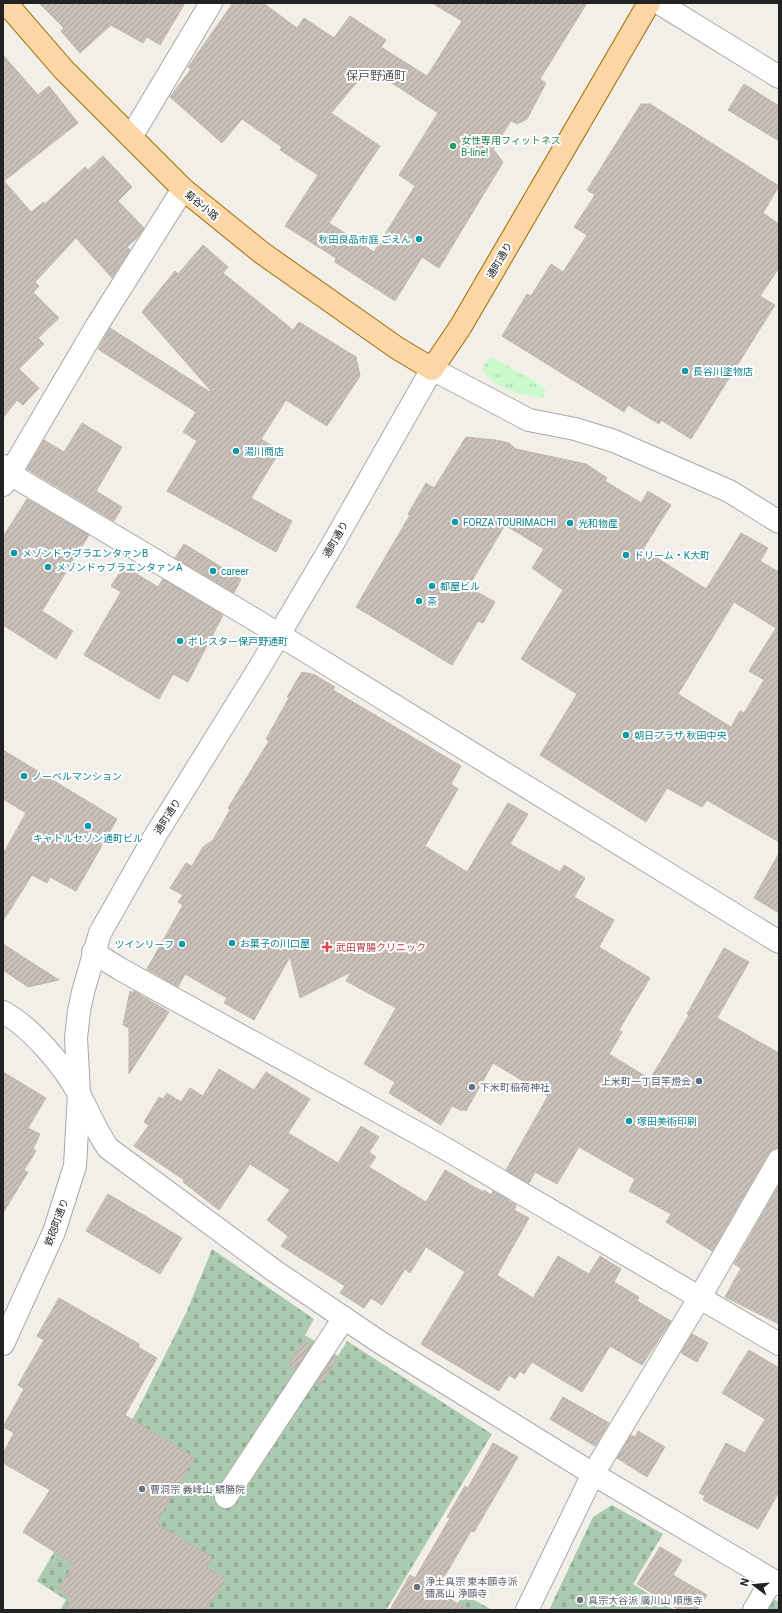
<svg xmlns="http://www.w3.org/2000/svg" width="782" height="1613" font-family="Roboto,'Noto Sans JP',sans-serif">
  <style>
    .cemetery { fill: url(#cemetery-stones) }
    .park { fill: url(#park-tufts) }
    .building { fill: url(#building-hatch); stroke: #c4b6ab; fill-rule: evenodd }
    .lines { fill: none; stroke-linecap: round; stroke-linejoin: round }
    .minor-casing { stroke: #a9a9a9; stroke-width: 24 }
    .major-casing { stroke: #a06b00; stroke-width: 24 }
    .minor { stroke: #fff; stroke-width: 22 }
    .major { stroke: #fcd6a4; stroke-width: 22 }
    .leisure-dot { fill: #2e9e5b; stroke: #fff; stroke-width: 1.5 }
    .culture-dot { fill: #0f9aa8; stroke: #fff; stroke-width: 1.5 }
    .health-dot { fill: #e0444e; stroke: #fff; stroke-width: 1.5 }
    .service-dot { fill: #5c6f8a; stroke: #fff; stroke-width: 1.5 }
    .worship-dot { fill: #6b7280; stroke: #fff; stroke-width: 1.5 }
    .labels { text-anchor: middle; stroke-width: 4; stroke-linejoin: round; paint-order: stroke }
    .leisure-label { font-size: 10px; fill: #27864d; stroke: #fff; text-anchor: start }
    .street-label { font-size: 10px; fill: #222; stroke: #fff }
    .culture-label { font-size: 10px; fill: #0d838f; stroke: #fff; text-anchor: start }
    .health-label { font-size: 10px; fill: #be3a42; stroke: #fff; text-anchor: start }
    .service-label { font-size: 10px; fill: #4e5e75; stroke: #fff; text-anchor: end }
    .worship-label { font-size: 10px; fill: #5b616d; stroke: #fff; text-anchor: start }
    .quarter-label { font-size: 12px; fill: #555; stroke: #fff }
  </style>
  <defs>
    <pattern id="cemetery-stones" width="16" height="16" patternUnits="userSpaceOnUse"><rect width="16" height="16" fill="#aacbaf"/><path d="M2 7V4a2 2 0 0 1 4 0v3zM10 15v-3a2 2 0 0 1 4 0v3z" fill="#92ae96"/></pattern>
    <pattern id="park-tufts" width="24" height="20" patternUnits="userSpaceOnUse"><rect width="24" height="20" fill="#c8facc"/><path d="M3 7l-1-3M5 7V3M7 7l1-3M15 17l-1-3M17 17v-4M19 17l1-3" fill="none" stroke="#acd6af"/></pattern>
    <pattern id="building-hatch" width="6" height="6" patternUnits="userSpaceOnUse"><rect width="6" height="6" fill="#c7bfb8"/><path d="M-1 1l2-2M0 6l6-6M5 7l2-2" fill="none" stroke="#aba49e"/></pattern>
  </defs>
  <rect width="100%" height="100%" fill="#f2efe9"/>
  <g class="cemetery">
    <polygon points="212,1249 314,1319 305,1335 338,1356 347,1341 492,1434 386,1610 60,1610 66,1600 37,1581 137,1411 187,1311"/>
    <polygon points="612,1505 663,1534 633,1584 674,1610 549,1610 593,1517"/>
    <polygon points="754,1589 779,1602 779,1610 741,1610"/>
    <polygon points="464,1594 492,1610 453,1610"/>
  </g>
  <path class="park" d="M 492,357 L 541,385 L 546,391 L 542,398 C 522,394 495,389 483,371 L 485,363 Z"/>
  <g class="building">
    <polygon points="39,3 185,3 160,45 147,37 143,43 111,25 80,53 61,31 64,28"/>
    <path d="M 233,3 L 263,3 L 297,28 L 304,18 L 334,38 L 350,16 L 386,40 L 381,47 L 427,76 L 462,21 L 432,3 L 587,3 L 540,79 L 546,83 L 527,119 L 517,124 L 511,121 L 493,149 L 503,162 L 439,268 L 422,257 L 395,301 L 335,262 L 336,258 L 285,226 L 318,175 L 280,150 L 282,147 L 242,119 L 222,143 L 170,97 L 191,69 L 188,67 ZM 369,68 L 438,113 L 399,175 L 415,186 L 374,252 L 329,223 L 380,146 L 331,113 Z"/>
    <polygon points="3,55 38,95 49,86 78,123 4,181 31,212 44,202 45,204 85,167 88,170 103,156 132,187 118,201 144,228 136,239 127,247 130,250 112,278 76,238 35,282 39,286 33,292 59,318 38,338 44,344 19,369 39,388 23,405 17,400 3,418"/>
    <polygon points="744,84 779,106 779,141 728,110"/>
    <polygon points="641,104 650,104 779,186 763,213 779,224 779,268 760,296 775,305 691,439 661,420 659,424 628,405 624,412 502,336 527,294 531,296 551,264 563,272 587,235 574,227 595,195 587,190"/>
    <polygon points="203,245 228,267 223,273 293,330 299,322 356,357 360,376 327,426 286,400 261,439 280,451 251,498 292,521 276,552 167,491 197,441 183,432 196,412 98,349 110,328 210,392 211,391 142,312 175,271 178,274"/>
    <polygon points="82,423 122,447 96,491 122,507 114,521 27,469 44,440 64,452"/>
    <path d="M 466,437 L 496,440 L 509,443 L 516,449 L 586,464 L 607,478 L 605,481 L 641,503 L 648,491 L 671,505 L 643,549 L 706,589 L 741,533 L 768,548 L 760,561 L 779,572 L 779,842 L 707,800 L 702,807 L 667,788 L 646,822 L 540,755 L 577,694 L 521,659 L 563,590 L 532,568 L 544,549 L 505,525 L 468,587 L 495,602 L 483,623 L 478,621 L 452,665 L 356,607 L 410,515 L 408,514 L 426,483 L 434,488 ZM 734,602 L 776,628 L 749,671 L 764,680 L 744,713 L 740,711 L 731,727 L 678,694 Z"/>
    <polygon points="27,499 89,535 42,611 73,631 56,659 3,625 3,537"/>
    <polygon points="184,544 241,579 234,593 175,558"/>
    <polygon points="124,566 158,587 163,579 223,615 188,682 173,674 159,699 84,655 121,592 111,586"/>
    <polygon points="302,672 315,675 335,687 333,690 461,766 451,784 458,789 425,846 467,872 508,803 528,814 510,844 560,872 564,865 585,878 574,897 614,920 599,947 650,978 619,1030 622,1032 609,1054 650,1079 689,1015 687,1014 724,948 749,962 717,1018 779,1053 779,1148 773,1149 768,1154 712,1251 666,1222 671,1214 629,1191 635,1179 579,1147 557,1184 535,1172 529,1183 506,1170 548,1096 493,1063 466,1111 463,1109 462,1111 452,1106 441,1125 389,1093 395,1082 364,1064 396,1008 346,981 351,972 300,998 290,957 254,1020 224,1003 227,998 185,974 178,987 147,969 183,905 178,902 183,895 170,888 186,863 192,866 203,847 213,840 230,810 228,808 269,741 266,739 289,698 287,697"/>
    <polygon points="3,750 117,819 76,891 50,877 47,883 32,875 3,921 3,854 26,813 3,799"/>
    <polygon points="779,853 779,913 754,898"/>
    <polygon points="3,944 59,980 28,987 3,970"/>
    <polygon points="130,991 133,993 134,991 169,1012 129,1074 129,1028 123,1025"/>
    <polygon points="219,1069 254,1090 266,1072 310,1099 288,1133 338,1163 361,1126 379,1137 369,1152 376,1157 369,1167 426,1202 445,1170 483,1192 484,1190 491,1195 493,1191 516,1205 514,1210 529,1218 497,1275 533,1298 558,1256 589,1274 600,1256 621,1269 614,1282 639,1297 637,1301 671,1321 642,1365 610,1346 582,1392 532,1362 524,1374 520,1371 515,1379 509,1375 499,1391 421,1344 465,1272 426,1247 410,1273 405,1269 382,1305 371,1298 364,1308 340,1293 345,1286 281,1246 288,1236 267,1220 290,1190 250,1164 219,1210 183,1182 184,1180 134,1146 149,1125 144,1122 159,1097 163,1099 167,1093 181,1102 190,1088 203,1096"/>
    <polygon points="3,1072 46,1098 28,1128 40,1134 33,1149 36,1151 24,1170 28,1172 3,1213"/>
    <polygon points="779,1185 779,1324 725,1297 741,1268 734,1264"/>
    <polygon points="108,1194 182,1238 160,1274 86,1231"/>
    <polygon points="59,1298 139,1344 138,1347 157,1358 125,1415 195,1458 156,1523 212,1557 206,1567 226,1579 206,1610 64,1610 72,1598 58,1589 74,1564 23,1532 50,1490 3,1463 3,1453 14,1433 3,1427 24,1389 18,1385 44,1340 37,1336"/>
    <polygon points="692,1334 708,1343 697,1362 681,1353"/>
    <polygon points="303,1340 311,1345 296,1369 289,1365"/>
    <polygon points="749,1350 779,1368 779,1492 758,1529 703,1500 705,1496 699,1493 726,1443 745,1453 765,1419 722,1393"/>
    <polygon points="333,1358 336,1359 322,1384 317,1382"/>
    <polygon points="563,1397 609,1423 595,1446 550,1419"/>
    <polygon points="638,1431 665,1447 647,1477 617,1458 631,1435 635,1437"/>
    <polygon points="493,1443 518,1457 474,1532 471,1531 436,1591 469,1610 390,1610 410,1575 415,1578 450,1518 447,1517 465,1486 468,1488"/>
    <polygon points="660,1547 682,1560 673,1575 707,1595 697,1610 679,1610 637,1584"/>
  </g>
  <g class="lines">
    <defs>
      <g id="minor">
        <polyline points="659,3 779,77"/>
        <polyline points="131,137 211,3"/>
        <polyline points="3,466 10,474 252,618 779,942"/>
        <polyline points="3,485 96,327 183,189"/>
        <polyline points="93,952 120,969 439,1145 779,1344"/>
        <path d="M 3,1012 C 31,1027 64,1066 79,1094 C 89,1112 96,1131 108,1148 L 276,1272 L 378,1341 L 593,1474 L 779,1584"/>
        <polyline points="3,1344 54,1232 75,1166 79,1093 76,1038 79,1011 83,992 100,933 155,836 261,665 331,547 432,369 529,420 575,429 614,441 729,491 779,522"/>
        <polyline points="226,1497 344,1318"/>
        <polyline points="527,1610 593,1474 700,1297 779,1160"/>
        <polyline points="754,1610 772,1580"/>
      </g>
      <polyline id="major" points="6,3 64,70 183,189 262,253 397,348 432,369 461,326 649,3"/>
    </defs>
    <use href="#minor" class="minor-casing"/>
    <use href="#major" class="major-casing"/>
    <use href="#minor" class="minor"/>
    <use href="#major" class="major"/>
  </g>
  <circle class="leisure-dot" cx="453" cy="146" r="4"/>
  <g class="culture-dot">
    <circle cx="419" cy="239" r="4"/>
    <circle cx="685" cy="371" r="4"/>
    <circle cx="236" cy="451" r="4"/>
    <circle cx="455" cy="522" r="4"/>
    <circle cx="570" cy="523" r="4"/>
    <circle cx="14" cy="553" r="4"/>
    <circle cx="626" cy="555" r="4"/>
    <circle cx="48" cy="567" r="4"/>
    <circle cx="213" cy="571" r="4"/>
    <circle cx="432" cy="586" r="4"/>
    <circle cx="419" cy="601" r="4"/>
    <circle cx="180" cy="641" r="4"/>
    <circle cx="626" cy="735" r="4"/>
    <circle cx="24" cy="776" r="4"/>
    <circle cx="88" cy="826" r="4"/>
    <circle cx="232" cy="943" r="4"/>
    <circle cx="182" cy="944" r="4"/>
    <circle cx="629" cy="1121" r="4"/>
  </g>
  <path class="health-dot" d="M325 941h4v4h4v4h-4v4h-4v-4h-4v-4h4z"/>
  <circle class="service-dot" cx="699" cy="1081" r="4"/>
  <g class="worship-dot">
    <circle cx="472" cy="1087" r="4"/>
    <circle cx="142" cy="1489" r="4"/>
    <circle cx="417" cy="1587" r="4"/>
    <circle cx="580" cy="1600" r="4"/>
  </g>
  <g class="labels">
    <g class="leisure-label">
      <text x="461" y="144">女性専用フィットネス<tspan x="461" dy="12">B-line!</tspan></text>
    </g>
    <g class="street-label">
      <text transform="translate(202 205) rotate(39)" y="4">菊谷小路</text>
      <text transform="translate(499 260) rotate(-60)" y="4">通町通り</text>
      <text transform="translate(335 539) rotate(-60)" y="4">通町通り</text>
      <text transform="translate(167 816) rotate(-58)" y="4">通町通り</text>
      <text transform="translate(56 1222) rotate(-70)" y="4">鉄砲町通り</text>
    </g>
    <g class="culture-label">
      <text x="411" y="243" text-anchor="end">秋田良品市庭 ごえん</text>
      <text x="693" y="375">長谷川塗物店</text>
      <text x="244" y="455">湯川商店</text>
      <text x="463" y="526">FORZA TOURIMACHI</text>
      <text x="578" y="527">光和物産</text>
      <text x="22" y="557">メゾンドゥブラエンタァンB</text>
      <text x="634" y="559">ドリーム・K大町</text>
      <text x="56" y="571">メゾンドゥブラエンタァンA</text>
      <text x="221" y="575">career</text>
      <text x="440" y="590">都屋ビル</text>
      <text x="427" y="605">茶</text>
      <text x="188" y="645">ポレスター保戸野通町</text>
      <text x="634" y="739">朝日プラザ 秋田中央</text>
      <text x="32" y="780">ノーベルマンション</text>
      <text x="88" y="842" text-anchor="middle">キャトルセゾン通町ビル</text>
      <text x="240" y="947">お菓子の川口屋</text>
      <text x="174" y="948" text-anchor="end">ツインリーフ</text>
      <text x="637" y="1125">塚田美術印刷</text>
    </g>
    <g class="health-label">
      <text x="336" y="951">武田胃腸クリニック</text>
    </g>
    <g class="service-label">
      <text x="691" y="1085">上米町一丁目竿燈会</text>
    </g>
    <g class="worship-label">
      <text x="480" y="1091">下米町稲荷神社</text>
      <text x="150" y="1493">曹洞宗 義峰山 鱗勝院</text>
      <text x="425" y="1585">浄土真宗 東本願寺派<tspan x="425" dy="12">彌髙山 浄願寺</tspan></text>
      <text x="588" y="1604">真宗大谷派 廣川山 順應寺</text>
    </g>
    <g class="quarter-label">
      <text x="376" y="80">保戸野通町</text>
    </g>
  </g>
  <rect width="782" height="1613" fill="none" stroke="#222222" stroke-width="8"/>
  <g transform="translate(754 1585) rotate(286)" stroke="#ffffff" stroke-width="3" paint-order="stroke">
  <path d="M0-3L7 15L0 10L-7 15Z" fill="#222222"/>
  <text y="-6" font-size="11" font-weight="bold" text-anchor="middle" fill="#222222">N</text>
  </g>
</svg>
